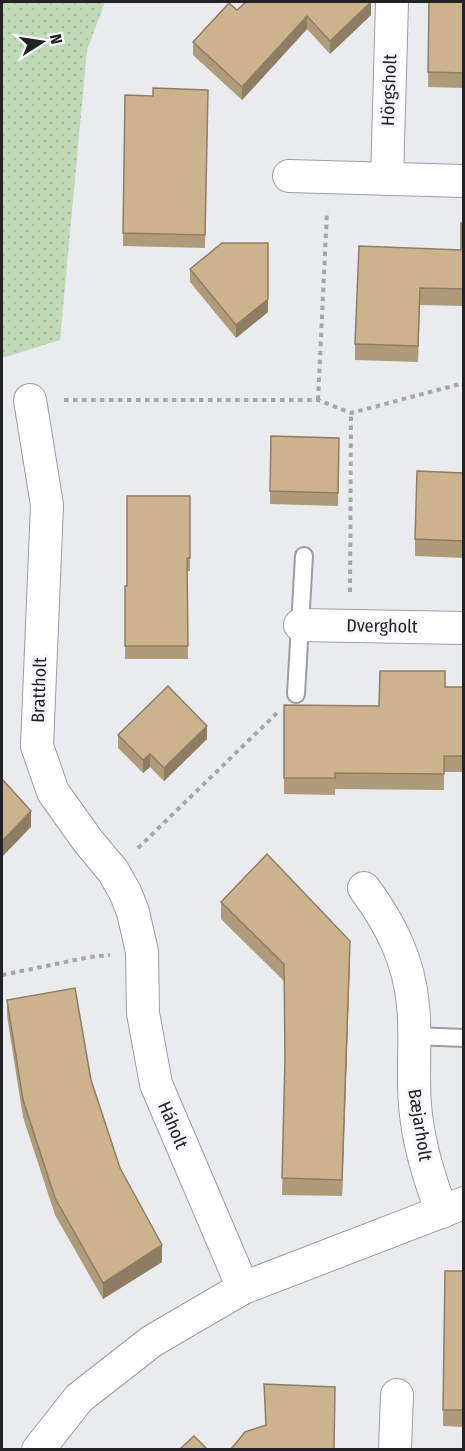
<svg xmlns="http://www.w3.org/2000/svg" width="465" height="1451" font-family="'Fira Sans Condensed',sans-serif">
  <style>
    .green { fill: url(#green-dots) }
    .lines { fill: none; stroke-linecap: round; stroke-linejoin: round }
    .lane-casing { stroke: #9c9da0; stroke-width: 20 }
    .street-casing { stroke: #9c9da0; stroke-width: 34 }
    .path { stroke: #a6a6aa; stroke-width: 4; stroke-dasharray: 4.5 4.5; stroke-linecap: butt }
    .lane { stroke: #fff; stroke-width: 16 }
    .street { stroke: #fff; stroke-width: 32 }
    .wall { fill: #af9a7a }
    .shaded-wall { fill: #8f7d63 }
    .building { fill: #ccb38e; stroke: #8f7d63; stroke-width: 1.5 }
    .labels { text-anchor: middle; stroke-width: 6; stroke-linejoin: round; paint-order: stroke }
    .street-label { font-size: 18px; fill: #222224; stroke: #f8f8fc }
  </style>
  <defs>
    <pattern id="green-dots" width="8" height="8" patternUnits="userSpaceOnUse" patternTransform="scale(1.5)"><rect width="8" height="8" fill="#c1d9b6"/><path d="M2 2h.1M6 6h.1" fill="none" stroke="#a6ba9c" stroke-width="1.8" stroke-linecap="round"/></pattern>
  </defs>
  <rect width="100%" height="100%" fill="#eaebef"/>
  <polygon class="green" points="2,2 105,2 87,50 60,340 2,358"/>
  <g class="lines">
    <defs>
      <g id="lane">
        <polyline points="296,694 304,556"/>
        <polyline points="414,1036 464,1038"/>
      </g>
      <g id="street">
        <polyline points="289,176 464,181"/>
        <polyline points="387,179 392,2"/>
        <polyline points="30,400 47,505 37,746 53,792 88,841 113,871 125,892 133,912 142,952 143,1013 156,1084 243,1288"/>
        <polyline points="300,625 464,628"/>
        <path d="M 364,888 C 390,923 409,960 413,1005 C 417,1041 411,1078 416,1115 C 420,1149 430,1181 442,1212"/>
        <polyline points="38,1450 79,1398 152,1341 243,1288 464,1203"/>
        <polyline points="395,1450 397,1395"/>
      </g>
    </defs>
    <use href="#lane" class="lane-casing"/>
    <use href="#street" class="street-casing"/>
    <g class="path">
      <polyline points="64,400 318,400 351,413 464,383"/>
      <polyline points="318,400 327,211"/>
      <polyline points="350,592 351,413"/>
      <polyline points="138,848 279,711"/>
      <polyline points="2,975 90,957 110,955"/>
    </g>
    <use href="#lane" class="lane"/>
    <use href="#street" class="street"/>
  </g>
  <g class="wall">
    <polygon points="429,2 464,2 464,88 428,87"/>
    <polygon points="237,10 371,15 330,54 307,29 242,100 193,55 193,42"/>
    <polygon points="125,95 208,103 205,248 123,246"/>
    <polygon points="464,223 464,306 420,305 418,362 355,360 355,344 461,250"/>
    <polygon points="190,269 268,312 236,338 190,282"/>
    <polygon points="271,436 339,438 338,506 270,504"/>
    <polygon points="464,473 464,558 415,556 415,539"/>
    <polygon points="190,496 190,571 187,571 188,659 125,659 125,586 127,586"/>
    <polygon points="445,687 464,687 464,772 444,772 444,790 335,789 335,795 284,794 284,705 379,706"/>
    <polygon points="118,735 207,739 164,781 150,767 143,773 118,748"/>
    <polygon points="221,902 350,958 342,1196 282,1195 285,1061 284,981 221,919"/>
    <polygon points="7,1000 91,1080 120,1168 162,1262 103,1299 55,1215 23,1117 7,1016"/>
    <polygon points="445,1271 464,1271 464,1427 443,1426"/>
  </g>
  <g class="shaded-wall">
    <polygon points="371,2 371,15 330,54 330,41"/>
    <polygon points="307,16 307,29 242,100 242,87"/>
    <polygon points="268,243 268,312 236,338 236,325"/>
    <polygon points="207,726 207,739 164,781 164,768"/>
    <polygon points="150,754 150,767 143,773 143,760"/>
    <polygon points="31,811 31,827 2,857 2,841"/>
    <polygon points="350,941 350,958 342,1196 342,1180"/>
    <polygon points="162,1245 162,1262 103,1299 103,1283"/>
  </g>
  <g class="building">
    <polygon points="246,2 371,2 330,41 307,16 242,87 193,42 229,3 237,10"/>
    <polygon points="429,2 464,2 464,73 428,72"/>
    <polygon points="153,88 208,90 205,235 123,233 125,95 153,96"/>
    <polygon points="461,223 464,223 464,289 420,288 418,346 355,344 359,246 461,250"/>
    <polygon points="222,243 268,243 268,299 236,325 190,269"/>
    <polygon points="271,436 339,438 338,493 270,491"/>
    <polygon points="417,471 464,473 464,541 415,539"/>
    <polygon points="127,496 190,496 190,558 187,558 188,646 125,646 125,586 127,586"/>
    <polygon points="380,671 445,671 445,687 464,687 464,756 444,756 444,774 335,773 335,778 284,778 284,705 379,706"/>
    <polygon points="168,686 207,726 164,768 150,754 143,760 118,735"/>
    <polygon points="2,779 31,811 2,841"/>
    <polygon points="267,854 350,941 342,1180 282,1178 285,1058 284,964 221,902"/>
    <polygon points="75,988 91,1080 120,1168 162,1245 103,1283 55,1198 23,1100 7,1000"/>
    <polygon points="445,1271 464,1271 464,1410 443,1410"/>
    <polygon points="264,1384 335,1387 334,1449 231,1449 245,1432 266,1425"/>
    <polygon points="194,1436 207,1449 180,1449"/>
  </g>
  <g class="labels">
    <g class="street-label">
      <text transform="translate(389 90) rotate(-88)" y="6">Hörgsholt</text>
      <text transform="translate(382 626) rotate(1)" y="6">Dvergholt</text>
      <text transform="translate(39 690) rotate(-88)" y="6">Brattholt</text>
      <text transform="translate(173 1125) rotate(67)" y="6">Háholt</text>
      <text transform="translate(420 1125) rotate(81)" y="6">Bæjarholt</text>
    </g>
  </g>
  <rect width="465" height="1451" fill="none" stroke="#222224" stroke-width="6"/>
  <g transform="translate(42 42) rotate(78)" stroke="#f8f8fc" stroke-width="4.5" paint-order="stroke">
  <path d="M0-4.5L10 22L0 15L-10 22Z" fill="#222224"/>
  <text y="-9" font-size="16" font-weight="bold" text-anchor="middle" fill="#222224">N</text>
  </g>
</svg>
